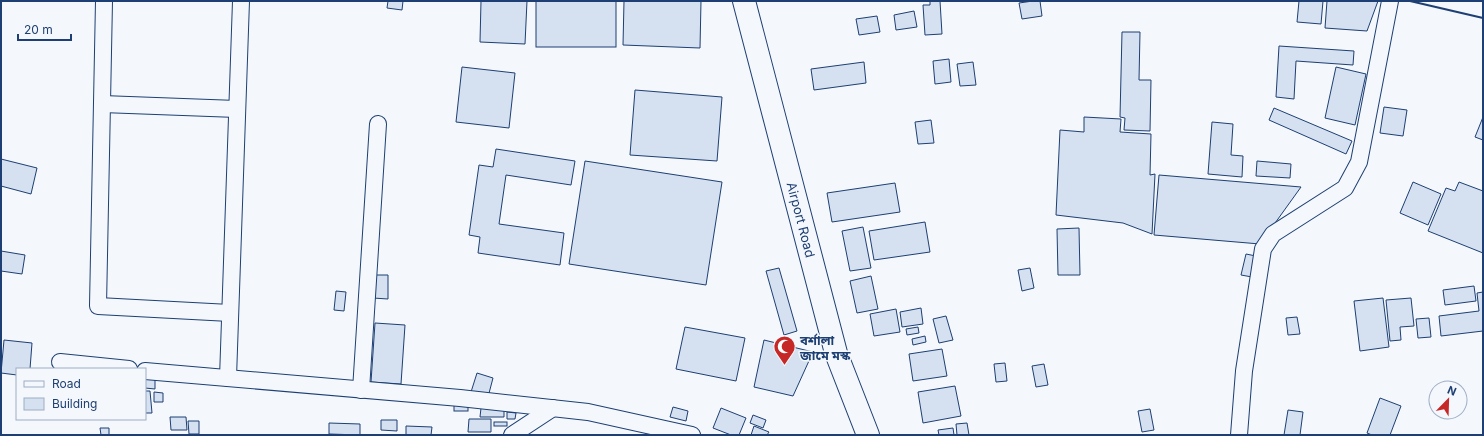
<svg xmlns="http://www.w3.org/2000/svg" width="1484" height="436" font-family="Inter,'Noto Sans Bengali',sans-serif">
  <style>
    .building { fill: #d5e0f0; stroke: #1d3f73 }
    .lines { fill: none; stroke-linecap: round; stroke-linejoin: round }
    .street-casing { stroke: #1d3f73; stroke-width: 18 }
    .secondary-casing { stroke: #1d3f73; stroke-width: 24 }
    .street { stroke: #f4f7fb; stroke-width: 16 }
    .secondary { stroke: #f4f7fb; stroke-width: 22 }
    .wall { stroke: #1d3f73; stroke-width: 2 }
    .labels { text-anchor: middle; stroke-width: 3; stroke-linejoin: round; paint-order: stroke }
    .street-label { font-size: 13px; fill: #1d3f73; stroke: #f4f7fb }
    .poi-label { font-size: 13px; font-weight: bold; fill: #1d3f73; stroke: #f4f7fb; text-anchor: start }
  </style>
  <rect width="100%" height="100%" fill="#f4f7fb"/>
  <g class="building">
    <polygon points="388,1 403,1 402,10 387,8"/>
    <polygon points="481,1 527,1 525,44 480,42"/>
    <rect x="536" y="1" width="80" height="46"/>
    <polygon points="624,1 701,1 700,48 623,45"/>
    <polygon points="930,1 940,1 942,34 925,35 923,5 930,5"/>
    <polygon points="1033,1 1040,1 1042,16 1022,19 1019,3"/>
    <polygon points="1299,1 1323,1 1321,24 1297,22"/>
    <polygon points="1327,1 1378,1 1367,31 1325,28"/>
    <polygon points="914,11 917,27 896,30 894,15"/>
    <polygon points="877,16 880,32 859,35 856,19"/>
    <polygon points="1122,32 1140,32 1139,80 1151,80 1150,131 1124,130 1125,118 1120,117"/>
    <polygon points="1279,46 1354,51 1353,65 1296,61 1294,99 1276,97"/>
    <polygon points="949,59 951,82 935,84 933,61"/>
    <polygon points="864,62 866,83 814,90 811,69"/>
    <polygon points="973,62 976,85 960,86 957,64"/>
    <polygon points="462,67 515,73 509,128 456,122"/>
    <polygon points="1336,67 1366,74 1355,125 1325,118"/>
    <polygon points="635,90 722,97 717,161 630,155"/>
    <polygon points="1384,107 1407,110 1403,136 1380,133"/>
    <polygon points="1274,108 1352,141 1346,154 1269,120"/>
    <polygon points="1084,117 1121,119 1120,132 1151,134 1150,175 1155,174 1152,234 1123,223 1056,215 1060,130 1084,132"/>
    <polygon points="1483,117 1483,140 1475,137"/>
    <polygon points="931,120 934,143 918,144 915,122"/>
    <polygon points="1212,122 1233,124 1231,155 1243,156 1242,177 1208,174"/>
    <polygon points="496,149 575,161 571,185 506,175 499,224 564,233 560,265 478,253 480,237 469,235 479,165 493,167"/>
    <polygon points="1,159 37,168 31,194 1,186"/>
    <polygon points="585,161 722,182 706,285 569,264"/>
    <polygon points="1257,161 1291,164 1290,178 1256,176"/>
    <polygon points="1159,175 1301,187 1260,244 1154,235"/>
    <polygon points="1413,182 1441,194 1428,225 1400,213"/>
    <polygon points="1459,182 1483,191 1483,253 1428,231 1446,188 1455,191"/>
    <polygon points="895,183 900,212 832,222 827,193"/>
    <polygon points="925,222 930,252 874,260 869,231"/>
    <polygon points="863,227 871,268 850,271 842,231"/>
    <polygon points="1079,228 1080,275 1058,275 1057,229"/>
    <polygon points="1,251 25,255 22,274 1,271"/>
    <polygon points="1246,254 1256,256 1252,277 1241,275"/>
    <polygon points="779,268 797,331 784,335 766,271"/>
    <polygon points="1030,268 1034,288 1022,291 1018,270"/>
    <polygon points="374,275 388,275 388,299 373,298"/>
    <polygon points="871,276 878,309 857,313 850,281"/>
    <polygon points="1474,286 1476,301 1445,305 1443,290"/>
    <polygon points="336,291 346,292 344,311 334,310"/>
    <polygon points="1483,292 1483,331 1441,336 1439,316 1479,311 1477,293"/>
    <polygon points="1383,298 1389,347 1360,351 1354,301"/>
    <polygon points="1411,298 1414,326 1400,327 1401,340 1390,341 1386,300"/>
    <polygon points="921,308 923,324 902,327 900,312"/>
    <polygon points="896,309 900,332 874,336 870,314"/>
    <polygon points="946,316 953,340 939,343 933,319"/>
    <polygon points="1297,317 1300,334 1288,335 1286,318"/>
    <polygon points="1429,318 1431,337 1418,338 1416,319"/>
    <polygon points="375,323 405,325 401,384 371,382"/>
    <polygon points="685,327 745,338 736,381 676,369"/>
    <polygon points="918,327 919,333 907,335 906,329"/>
    <polygon points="925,336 926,342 913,345 912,339"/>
    <polygon points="4,340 32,343 30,369 17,369 17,375 1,373"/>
    <polygon points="764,340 813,352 793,396 754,387"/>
    <polygon points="942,349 947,376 913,381 909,354"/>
    <polygon points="1005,363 1007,381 996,382 994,364"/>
    <polygon points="1044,364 1048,385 1036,387 1032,366"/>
    <polygon points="477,373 493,378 488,397 471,392"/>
    <polygon points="145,377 155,377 155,389 145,388"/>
    <polygon points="955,386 961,416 923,423 918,392"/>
    <polygon points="145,391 150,391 152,413 145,413"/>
    <polygon points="154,392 163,393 163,402 154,402"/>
    <polygon points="1380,398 1401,406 1390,435 1372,435 1367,433"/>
    <rect x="454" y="405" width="14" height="6"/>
    <polygon points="673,407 688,411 686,421 670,417"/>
    <polygon points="481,408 504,409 504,417 480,417"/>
    <polygon points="721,408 746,418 739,435 731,435 713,428"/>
    <polygon points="1150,409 1154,430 1142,432 1138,411"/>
    <polygon points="1288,410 1303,412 1300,435 1284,435"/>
    <polygon points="507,412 516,413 515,419 507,419"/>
    <polygon points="753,415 766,420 763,428 750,423"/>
    <polygon points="170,417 186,417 187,430 171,430"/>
    <polygon points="469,419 491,419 491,432 468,432"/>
    <polygon points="381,420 397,420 397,431 381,430"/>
    <polygon points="188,421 199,421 199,434 189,434"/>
    <rect x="494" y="422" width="13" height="4"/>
    <polygon points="329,423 360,424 360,435 329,434"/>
    <polygon points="967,423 969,435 957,435 956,424"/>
    <polygon points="406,426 432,427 431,435 406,435"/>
    <polygon points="754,426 769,432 767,435 751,435"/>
    <polygon points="100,428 109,428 109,435 101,435"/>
    <polygon points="953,428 954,435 939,435 938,430"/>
  </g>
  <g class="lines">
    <defs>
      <g id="street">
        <polyline points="104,1 98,306 230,313"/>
        <polyline points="102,104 237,109"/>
        <polyline points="60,362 129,369"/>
        <polyline points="145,371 460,398 588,412 692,435"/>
        <polyline points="228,378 241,1"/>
        <polyline points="361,390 378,124"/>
        <polyline points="512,435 553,408"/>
        <polyline points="1239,435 1244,371 1263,249 1273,234 1345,188 1359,162 1390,1"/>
      </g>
      <g id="secondary">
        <path id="s1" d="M 744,1 L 836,353 L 868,435"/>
      </g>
    </defs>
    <use href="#street" class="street-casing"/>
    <use href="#secondary" class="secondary-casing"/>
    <use href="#street" class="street"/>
    <use href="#secondary" class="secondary"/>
    <polyline class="wall" points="1410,1 1483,18"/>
  </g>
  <defs>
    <symbol id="mosque-pin" viewBox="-11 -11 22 30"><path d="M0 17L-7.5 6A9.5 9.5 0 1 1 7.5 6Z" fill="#c62828" stroke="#f4f7fb"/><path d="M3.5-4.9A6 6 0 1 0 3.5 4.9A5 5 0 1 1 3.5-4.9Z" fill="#fff"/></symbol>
  </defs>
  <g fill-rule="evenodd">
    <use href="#mosque-pin" x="772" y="334" width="25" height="34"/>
  </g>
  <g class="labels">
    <g class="street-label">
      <text dy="5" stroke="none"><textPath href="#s1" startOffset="226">Airport Road</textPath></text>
    </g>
    <g class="poi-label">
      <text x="800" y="345">বর্শালা<tspan x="800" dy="15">জামে মস্ক</tspan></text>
    </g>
  </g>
  <rect width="1484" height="436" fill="none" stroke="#1d3f73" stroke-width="4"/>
  <rect x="16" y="368" width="130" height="52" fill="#f4f7fb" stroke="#9eadc5"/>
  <rect x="24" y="381" width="20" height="6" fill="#f4f7fb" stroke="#9eadc5"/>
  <text x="52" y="388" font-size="12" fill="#1d3f73">Road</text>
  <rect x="24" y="398" width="20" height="12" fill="#d5e0f0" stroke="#9eadc5"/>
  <text x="52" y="408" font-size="12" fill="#1d3f73">Building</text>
  <g transform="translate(1448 400) rotate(23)"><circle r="19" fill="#f4f7fb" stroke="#9eadc5"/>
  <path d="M0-3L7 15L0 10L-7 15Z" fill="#c62828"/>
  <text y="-6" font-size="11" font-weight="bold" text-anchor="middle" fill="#1d3f73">N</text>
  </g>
  <path d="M18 34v6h53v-6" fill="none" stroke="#1d3f73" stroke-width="2"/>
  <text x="24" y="34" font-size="12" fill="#1d3f73" stroke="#f4f7fb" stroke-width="3" paint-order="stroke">20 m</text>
</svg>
